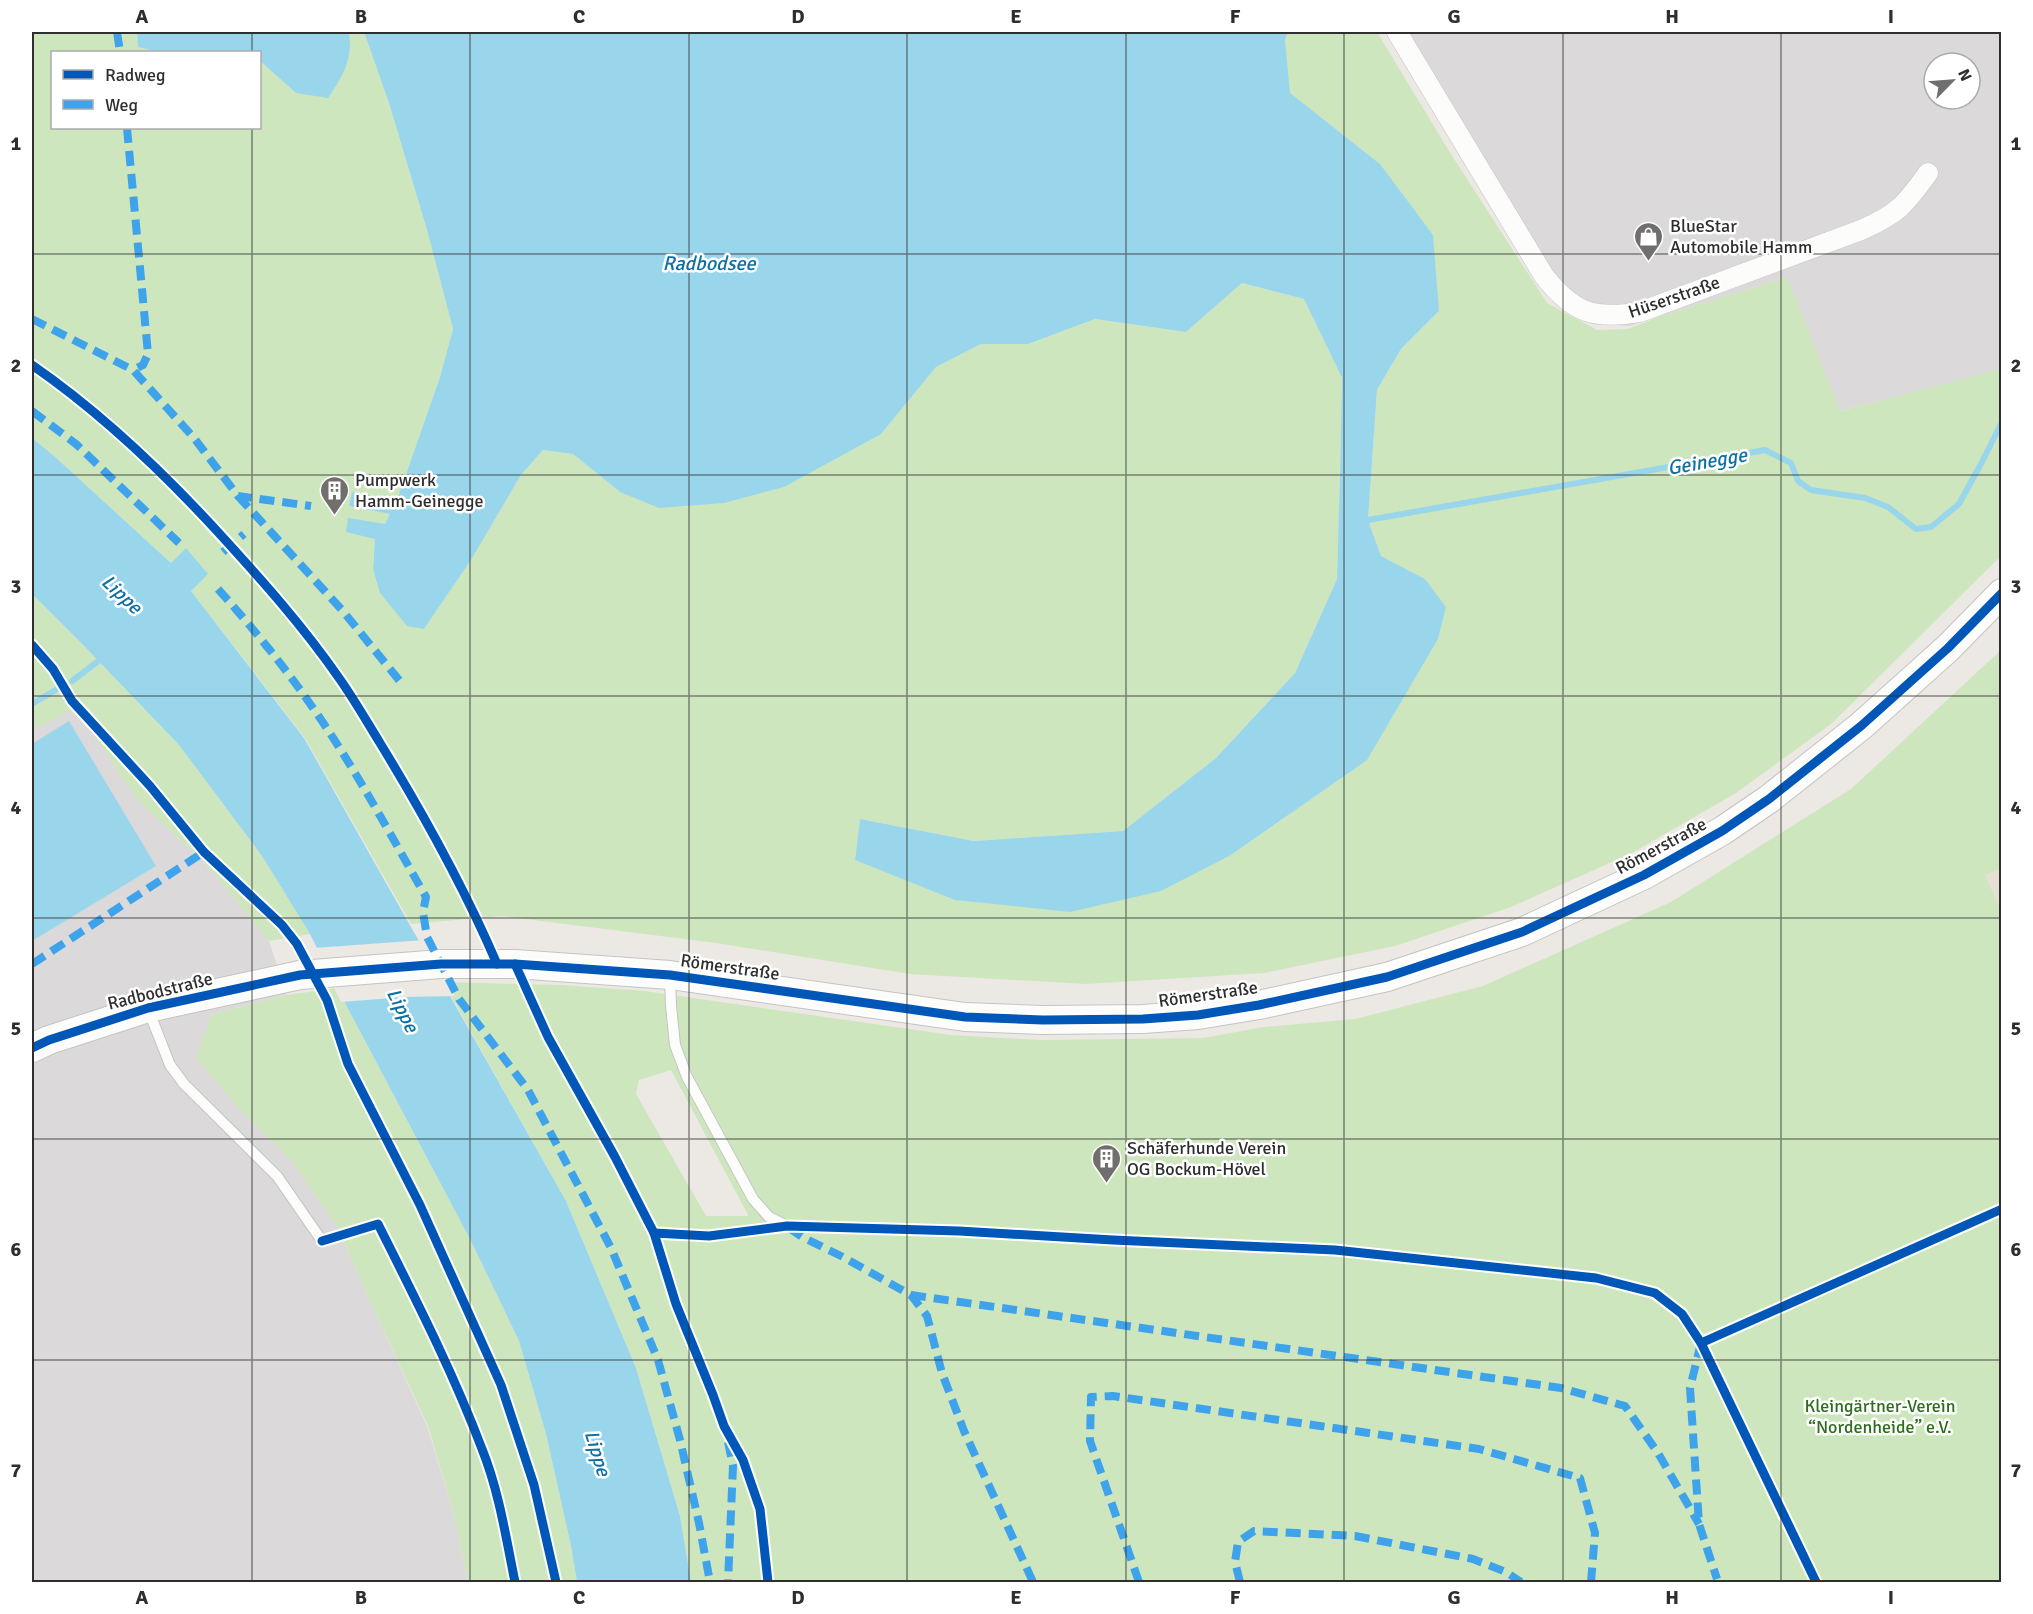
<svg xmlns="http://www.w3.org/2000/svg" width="2033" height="1614" font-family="Signika,sans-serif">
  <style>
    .industrial { fill: #dcd9db; fill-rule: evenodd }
    .education { fill: #e6e0d3 }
    .green { fill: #cee6be; fill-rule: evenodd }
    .water { fill: #99d6ec }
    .pier { fill: #ece8e4 }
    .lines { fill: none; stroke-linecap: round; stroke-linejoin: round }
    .stream { stroke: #99d6ec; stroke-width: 6 }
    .service-casing { stroke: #c5c4c5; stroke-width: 12 }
    .minor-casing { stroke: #c5c4c5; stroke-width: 21 }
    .secondary-casing { stroke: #c5c4c5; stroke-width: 30 }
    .service { stroke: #fcfcfb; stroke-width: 10 }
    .minor { stroke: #fcfcfb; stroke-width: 20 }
    .secondary { stroke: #fcfcfb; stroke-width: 28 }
    .quiet { stroke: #3ea3eb; stroke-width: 8; stroke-dasharray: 15 8; stroke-linecap: butt }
    .cycleway-casing { stroke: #fff; stroke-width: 13 }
    .cycleway { stroke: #0057b8; stroke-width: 9 }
    .grid { fill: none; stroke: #2e2e2e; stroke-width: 1.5; stroke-opacity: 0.55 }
    .labels { text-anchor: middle; stroke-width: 5; stroke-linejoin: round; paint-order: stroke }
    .poi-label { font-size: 18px; fill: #2e2e2e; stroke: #fff; text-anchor: start }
    .street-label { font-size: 18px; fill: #2e2e2e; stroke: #fff }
    .park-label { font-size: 18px; fill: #2c6e1b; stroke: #fff }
    .water-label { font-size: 20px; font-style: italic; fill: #0d6fa3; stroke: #fff }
    .neatline { fill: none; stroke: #2e2e2e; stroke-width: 2 }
    .grid-label { font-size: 20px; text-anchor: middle; font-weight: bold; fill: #2e2e2e }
  </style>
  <rect width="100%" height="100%" fill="#ece8e4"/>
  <g class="industrial">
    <path d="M 1385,32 L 2001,32 L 2001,370 L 1839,411 L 1787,277 L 1629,326 L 1607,324 L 1579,318 L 1555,304 ZM 1934,63 L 1970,63 L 1970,99 L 1934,99 Z"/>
    <polygon points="76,707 138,801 204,862 269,941 287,995 212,1014 197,1058 241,1111 290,1159 337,1226 374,1310 427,1426 454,1514 468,1582 32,1582 32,730"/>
  </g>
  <polygon class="education" points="2001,869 2001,913 1985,875"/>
  <g class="green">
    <polygon points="32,32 137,32 138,47 159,52 52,52 52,128 260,128 260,61 296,93 350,42 349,32 364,32 389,103 427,230 453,329 440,377 397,500 352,492 349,506 391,514 375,539 373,569 424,629 471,560 521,475 543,450 573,454 620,492 881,434 936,367 981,344 1028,344 1095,319 1186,332 1242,283 1304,299 1342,378 1340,473 1337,579 1295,673 1216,758 1123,831 974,841 860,819 855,860 1231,855 1290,814 1412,682 1438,639 1425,579 1381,556 1368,520 1377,390 1401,349 1439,311 1380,164 1289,93 1285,40 1288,32 1377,32 1449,151 1547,303 1597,330 1628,329 1661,316 1787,277 1840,411 2001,369 2001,556 1831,724 1736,793 1632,853 1511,907 1395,946 1264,973 1086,984 910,974 716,943 502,916 411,924 305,738 191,591 207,573 186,549 171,563 53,455 32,438"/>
    <polygon points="32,594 87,649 179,745 262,856 310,934 269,941 204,862 138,801 76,708 32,730"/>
    <path d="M 2001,650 L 2001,869 L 1985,875 L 2002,913 L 2001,1582 L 691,1582 L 680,1516 L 636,1368 L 566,1201 L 443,982 L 562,985 L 644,991 L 951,1035 L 1040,1040 L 1203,1038 L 1264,1027 L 1355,1019 L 1483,986 L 1671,902 L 1851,789 ZM 671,1070 L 748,1215 L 748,1216 L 706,1216 L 636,1094 L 639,1080 Z"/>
    <polygon points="337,988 471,1241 519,1341 546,1434 571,1546 577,1582 468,1582 454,1514 428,1426 374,1310 337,1226 290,1159 241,1111 196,1058 212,1014 287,995"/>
  </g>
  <g class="water">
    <path d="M 137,32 L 349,32 C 353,60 343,76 328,98 L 296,93 L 260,61 L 260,52 L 159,52 L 138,47 Z"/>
    <polygon points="364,32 1288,32 1285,40 1290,93 1380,164 1433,235 1439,311 1401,349 1377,390 1368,520 1381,556 1425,579 1446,607 1438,639 1367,760 1231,855 1161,891 1070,912 955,900 855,860 860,819 974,841 1123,831 1216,758 1295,673 1337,579 1340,473 1342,378 1304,299 1242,283 1186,332 1095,319 1028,344 981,344 936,367 881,434 784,487 724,503 659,508 620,492 573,454 543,450 521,475 471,560 424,629 407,626 380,593 373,569 375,539 346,532 348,518 385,524 390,514 349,506 352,492 397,500 440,377 453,329 427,230 389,103"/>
    <polygon points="32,438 53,455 171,563 186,548 208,574 191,591 304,738 566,1201 636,1368 680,1516 691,1582 577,1582 571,1546 546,1434 519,1341 471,1241 337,988 310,934 262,856 179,745 87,649 32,594"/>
    <polygon points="69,721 156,866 32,941 32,744"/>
  </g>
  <polygon class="pier" points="424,940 455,996 405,997 341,1002 314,948"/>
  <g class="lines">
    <g class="stream">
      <polyline points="1368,520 1765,450 1791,463 1798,481 1811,490 1865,498 1888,507 1916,529 1931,527 1959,504 1982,462 2002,422"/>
      <polyline points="72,681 105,656"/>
      <polyline points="32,704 57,689"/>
    </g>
    <defs>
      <g id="service">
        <polyline points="670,975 671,1006 675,1045 687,1077 753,1199 769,1217 787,1226"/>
        <polyline points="148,1009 170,1065 184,1084 277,1176 322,1241"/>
      </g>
      <path id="minor" d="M 1397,32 L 1544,276 C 1573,313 1594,320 1640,312 L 1861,230 C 1898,214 1905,205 1928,173"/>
      <polyline id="secondary" points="32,1048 49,1040 148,1008 300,975 441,964 515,964 670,975 965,1017 1043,1020 1143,1019 1198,1015 1259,1005 1387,977 1522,932 1644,875 1722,831 1769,799 1861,726 1948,648 2002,593"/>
    </defs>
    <use href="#service" class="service-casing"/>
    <use href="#minor" class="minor-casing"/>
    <use href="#secondary" class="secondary-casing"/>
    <use href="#service" class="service"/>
    <use href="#minor" class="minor"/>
    <use href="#secondary" class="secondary"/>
    <g class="quiet">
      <polyline points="117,32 120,52"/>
      <polyline points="127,128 148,354 143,365 133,370"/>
      <polyline points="32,319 133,370 194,438 238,496 311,506"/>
      <polyline points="32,411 76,444 179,543"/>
      <polyline points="238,496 342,610 403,685"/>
      <polyline points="223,552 244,534"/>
      <path d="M 218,589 C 252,627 284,666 313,708 C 355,768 390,834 426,897 L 423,912 L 427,937 L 459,999 L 528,1090 L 611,1248 L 658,1360 L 680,1440 L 699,1523 L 710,1582"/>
      <polyline points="32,964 204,852"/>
      <polyline points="789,1228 802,1237 841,1256 911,1295 927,1316 942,1373 964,1431 1033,1582"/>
      <polyline points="911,1295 1561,1388 1625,1406 1658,1453 1699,1524"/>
      <polyline points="1701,1343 1690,1388 1699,1524 1717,1579"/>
      <polyline points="728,1442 733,1466 728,1582"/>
      <polyline points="1139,1582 1090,1441 1091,1397 1113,1396 1479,1449 1580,1478 1595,1533 1591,1582"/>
      <polyline points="1240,1582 1235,1562 1238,1542 1254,1531 1355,1536 1473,1559 1506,1572 1521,1582"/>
    </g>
    <defs>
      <g id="cycleway">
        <path d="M 32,365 C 100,412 161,470 217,531 C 260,578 303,626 339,678 C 354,699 367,722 380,743 C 424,815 464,887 497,964"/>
        <polyline points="32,645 53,669 72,701 150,786 204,852 282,925 297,944 327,1000 348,1064 420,1205 501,1385 534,1485 556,1582"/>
        <polyline points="515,964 548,1037 615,1157 654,1233 676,1304 713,1395 724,1426 743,1460 760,1509 768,1582"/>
        <polyline points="32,1048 49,1040 148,1008 300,975 441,964 515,964 670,975 965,1017 1043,1020 1143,1019 1198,1015 1259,1005 1387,977 1522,932 1644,875 1722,831 1769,799 1861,726 1948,648 2002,593"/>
        <polyline points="654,1233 709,1236 787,1226 959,1231 1113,1240 1335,1250 1596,1278 1655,1293 1682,1314 1701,1343 1816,1582"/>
        <path d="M 322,1241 L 378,1224 C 415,1298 453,1372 482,1449 C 499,1491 506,1538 515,1582"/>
        <polyline points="1701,1343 2002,1209"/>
      </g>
    </defs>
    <use href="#cycleway" class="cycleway-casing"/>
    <use href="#cycleway" class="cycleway"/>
  </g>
  <path class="grid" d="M 252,32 L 252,52M 470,32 L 470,1582M 689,32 L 689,1582M 907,32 L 907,1582M 1126,32 L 1126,1582M 1344,32 L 1344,1582M 1563,32 L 1563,1582M 1781,32 L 1781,1582M 252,128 L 252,1582M 32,254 L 2002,254M 32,475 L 2002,475M 32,696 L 2002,696M 32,918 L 2002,918M 32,1139 L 2002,1139M 32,1360 L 2002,1360"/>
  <defs>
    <symbol id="shop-pin" viewBox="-11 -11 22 30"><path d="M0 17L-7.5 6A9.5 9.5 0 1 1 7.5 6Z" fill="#706f6e" stroke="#fff"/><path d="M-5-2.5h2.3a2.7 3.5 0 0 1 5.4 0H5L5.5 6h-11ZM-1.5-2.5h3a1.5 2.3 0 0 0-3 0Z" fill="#fff"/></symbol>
    <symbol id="building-pin" viewBox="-11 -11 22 30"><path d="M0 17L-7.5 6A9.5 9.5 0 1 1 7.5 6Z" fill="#706f6e" stroke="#fff"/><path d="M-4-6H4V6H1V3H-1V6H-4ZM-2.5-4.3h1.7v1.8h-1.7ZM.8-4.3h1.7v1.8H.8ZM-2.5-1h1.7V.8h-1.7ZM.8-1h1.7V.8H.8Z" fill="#fff"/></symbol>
  </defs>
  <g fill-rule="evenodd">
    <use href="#shop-pin" x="1632" y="220" width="33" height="45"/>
    <use href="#building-pin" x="318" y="474" width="33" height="45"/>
    <use href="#building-pin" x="1090" y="1142" width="33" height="45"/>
  </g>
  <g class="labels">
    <g class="poi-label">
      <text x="1670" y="232">BlueStar<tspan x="1670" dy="21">Automobile Hamm</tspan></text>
      <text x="355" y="486">Pumpwerk<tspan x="355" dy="21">Hamm-Geinegge</tspan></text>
      <text x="1127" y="1154">Schäferhunde Verein<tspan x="1127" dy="21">OG Bockum-Hövel</tspan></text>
    </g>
    <g class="street-label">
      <text transform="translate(1674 297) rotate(-19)" y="6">Hüserstraße</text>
      <text transform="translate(1661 846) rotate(-28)" y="6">Römerstraße</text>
      <text transform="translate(730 967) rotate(8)" y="6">Römerstraße</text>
      <text transform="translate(160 991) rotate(-14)" y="6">Radbodstraße</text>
      <text transform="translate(1208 994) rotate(-8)" y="6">Römerstraße</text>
    </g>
    <g class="park-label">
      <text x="1880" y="1412">Kleingärtner-Verein<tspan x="1880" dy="21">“Nordenheide” e.V.</tspan></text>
    </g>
    <g class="water-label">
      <text x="709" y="270">Radbodsee</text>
      <text transform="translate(1707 461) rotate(-10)" y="7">Geinegge</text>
      <text transform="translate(122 594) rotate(43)" y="7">Lippe</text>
      <text transform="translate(403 1010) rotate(63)" y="7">Lippe</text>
      <text transform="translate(598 1453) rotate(73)" y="7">Lippe</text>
    </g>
  </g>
  <rect width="2033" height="1614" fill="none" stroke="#ffffff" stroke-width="66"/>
  <rect x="51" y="51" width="210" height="78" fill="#ffffff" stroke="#ababab" stroke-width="1.5"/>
  <rect x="63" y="70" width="30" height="9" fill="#0057b8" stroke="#ababab" stroke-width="1.5"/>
  <text x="105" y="81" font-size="18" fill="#2e2e2e">Radweg</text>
  <rect x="63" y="100" width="30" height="9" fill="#3ea3eb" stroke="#ababab" stroke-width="1.5"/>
  <text x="105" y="111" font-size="18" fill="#2e2e2e">Weg</text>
  <g transform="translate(1952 81) rotate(65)"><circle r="28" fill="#ffffff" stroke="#ababab" stroke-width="1.5"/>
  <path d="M0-4.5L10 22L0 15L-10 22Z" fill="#706f6e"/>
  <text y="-9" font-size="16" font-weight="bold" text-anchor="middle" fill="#2e2e2e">N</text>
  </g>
  <rect x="33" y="33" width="1967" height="1548" class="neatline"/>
  <g class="grid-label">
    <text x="142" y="23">A</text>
    <text x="361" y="23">B</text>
    <text x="579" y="23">C</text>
    <text x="798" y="23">D</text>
    <text x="1016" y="23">E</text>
    <text x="1235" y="23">F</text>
    <text x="1454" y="23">G</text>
    <text x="1672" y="23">H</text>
    <text x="1891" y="23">I</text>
    <text x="16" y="150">1</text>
    <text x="2016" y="150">1</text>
    <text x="16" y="372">2</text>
    <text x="2016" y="372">2</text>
    <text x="16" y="593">3</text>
    <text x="2016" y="593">3</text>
    <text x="16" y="814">4</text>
    <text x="2016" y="814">4</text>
    <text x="16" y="1035">5</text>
    <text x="2016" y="1035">5</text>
    <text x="16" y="1256">6</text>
    <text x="2016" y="1256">6</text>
    <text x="16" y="1477">7</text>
    <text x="2016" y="1477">7</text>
    <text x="142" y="1604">A</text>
    <text x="361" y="1604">B</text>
    <text x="579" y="1604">C</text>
    <text x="798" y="1604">D</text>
    <text x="1016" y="1604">E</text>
    <text x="1235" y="1604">F</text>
    <text x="1454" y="1604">G</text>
    <text x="1672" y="1604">H</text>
    <text x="1891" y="1604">I</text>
  </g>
</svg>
